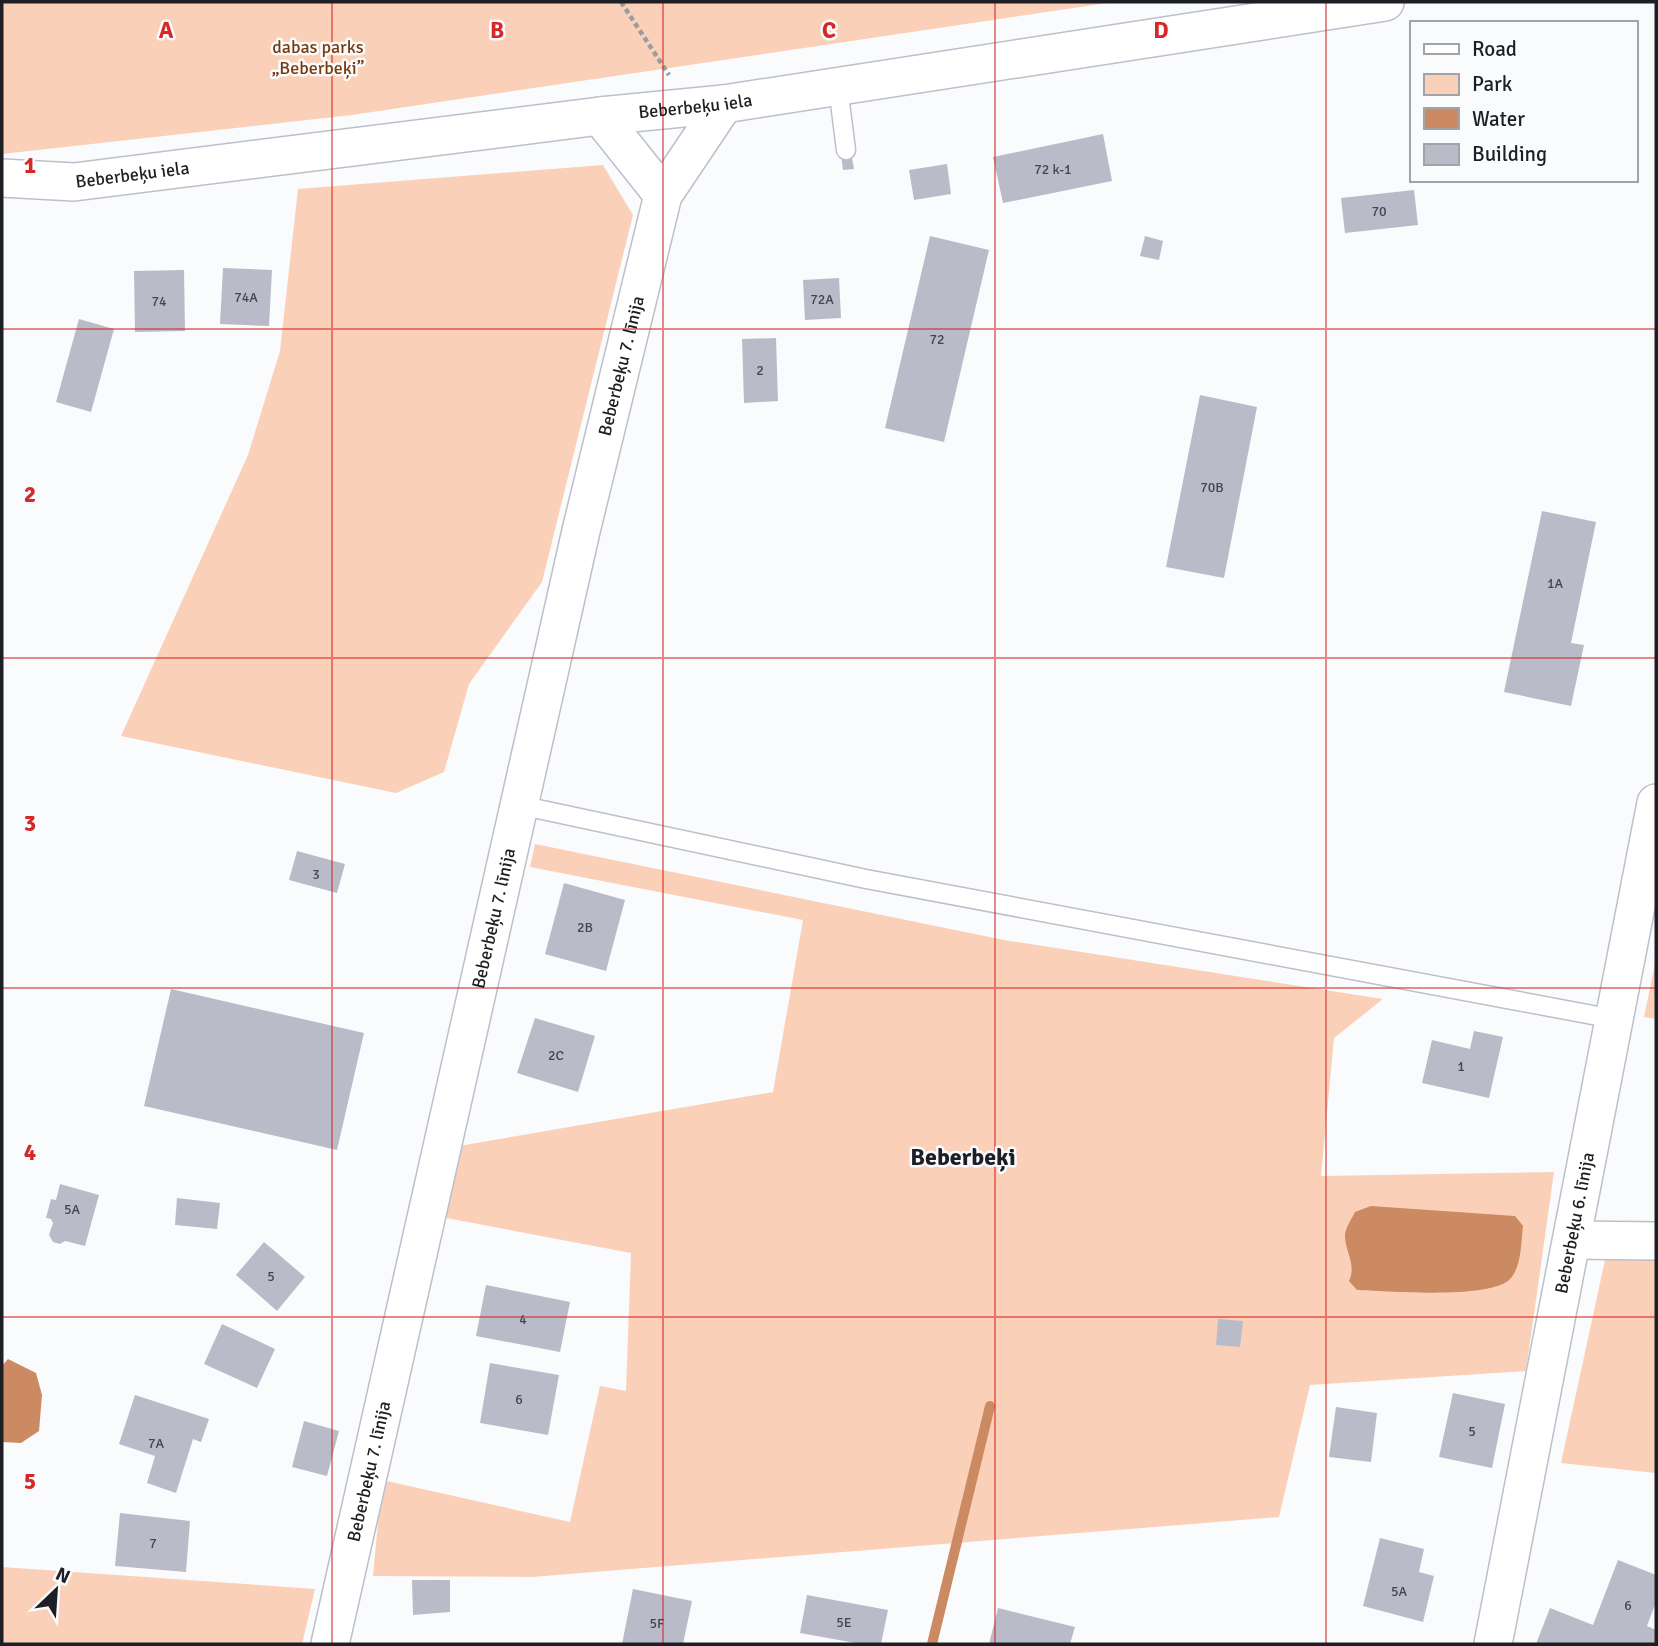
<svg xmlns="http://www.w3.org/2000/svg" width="1658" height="1646" font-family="Signika,sans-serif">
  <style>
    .green { fill: #fad0b9 }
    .water { fill: #cc8a63 }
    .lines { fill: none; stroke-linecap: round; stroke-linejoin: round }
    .stream { stroke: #cc8a63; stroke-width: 10 }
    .building { fill: #b9bcc8 }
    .lane-casing { stroke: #bdbfcb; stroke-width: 21 }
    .street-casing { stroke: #bdbfcb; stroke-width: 40 }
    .path { stroke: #9b9ca0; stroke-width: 4.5; stroke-dasharray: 5 3.5; stroke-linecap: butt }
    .lane { stroke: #fff; stroke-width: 18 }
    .street { stroke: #fff; stroke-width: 37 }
    .grid { fill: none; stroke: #d62828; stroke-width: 2; stroke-opacity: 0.55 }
    .labels { text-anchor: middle; stroke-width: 5; stroke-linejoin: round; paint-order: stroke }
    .number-label { font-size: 14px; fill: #45464d }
    .park-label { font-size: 18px; fill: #783a0e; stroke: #fafbfd }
    .street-label { font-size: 18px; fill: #1e1f24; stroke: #fafbfd }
    .district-label { font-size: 24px; font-weight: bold; fill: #1e1f24; stroke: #fafbfd }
    .grid-label { font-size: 23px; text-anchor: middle; font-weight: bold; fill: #d62828; stroke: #fafbfd; stroke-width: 5; stroke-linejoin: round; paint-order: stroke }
  </style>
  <rect width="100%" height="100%" fill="#fafbfd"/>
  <g class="green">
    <polygon points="2,2 1114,2 352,115 2,154"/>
    <polygon points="603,165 633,215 542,582 469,684 444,772 396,793 121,736 248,455 280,351 298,189"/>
    <polygon points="535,844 1004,940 1383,999 1334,1038 1321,1176 1554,1172 1526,1371 1310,1385 1279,1517 532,1577 373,1576 382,1480 570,1522 600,1386 626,1391 631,1253 441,1217 459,1146 773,1092 803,920 530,867"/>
    <polygon points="1656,959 1656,1019 1644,1017"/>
    <polygon points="1656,1259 1656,1473 1561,1463 1605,1260"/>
    <polygon points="2,1567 315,1589 302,1644 2,1644"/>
  </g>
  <g class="water">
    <path d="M 1371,1206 L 1515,1216 L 1523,1226 C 1521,1242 1522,1264 1511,1278 C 1494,1300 1387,1291 1357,1290 L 1349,1281 C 1357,1264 1344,1250 1345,1234 C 1346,1227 1352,1218 1355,1212 Z"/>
    <polygon points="8,1359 36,1373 42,1395 39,1431 21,1443 2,1442 2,1366"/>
  </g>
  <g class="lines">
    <polyline class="stream" points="932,1644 990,1406"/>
  </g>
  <g class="building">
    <polygon points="1103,134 1112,181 1003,203 993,157"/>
    <polygon points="851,153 854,169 843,170 841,155"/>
    <polygon points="947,164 951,194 914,200 909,170"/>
    <polygon points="1414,190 1418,225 1345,233 1341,198"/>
    <polygon points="930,236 989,250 944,442 885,428"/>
    <polygon points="1145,236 1163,241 1159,260 1140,256"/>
    <polygon points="223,268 272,270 269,326 220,324"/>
    <polygon points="184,270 185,331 135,332 134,271"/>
    <polygon points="839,278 841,318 805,320 803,280"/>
    <polygon points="79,319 114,329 91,412 56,402"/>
    <polygon points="776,338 778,401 744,403 742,339"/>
    <polygon points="1200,395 1257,407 1224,578 1166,567"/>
    <polygon points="1542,511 1596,522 1571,643 1584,645 1571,706 1504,692"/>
    <polygon points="297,851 345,864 337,893 289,880"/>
    <polygon points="564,883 625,900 606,971 545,954"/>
    <polygon points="171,989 364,1033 337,1150 144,1106"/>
    <polygon points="535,1018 595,1036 578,1092 517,1073"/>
    <polygon points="1474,1031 1503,1037 1489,1098 1422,1083 1432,1040 1470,1049"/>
    <polygon points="60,1184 99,1195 85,1246 65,1241 60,1244 53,1242 49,1235 53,1223 51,1219 46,1218 51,1199 56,1200"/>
    <polygon points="177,1198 220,1203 217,1229 175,1225"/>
    <polygon points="264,1242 305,1277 277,1311 236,1275"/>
    <polygon points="486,1285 570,1302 560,1352 476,1336"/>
    <polygon points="1218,1319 1243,1321 1240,1347 1216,1345"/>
    <polygon points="222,1324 275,1349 257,1388 204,1364"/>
    <polygon points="490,1363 559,1375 548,1435 480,1423"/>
    <polygon points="1453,1393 1505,1404 1492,1468 1439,1457"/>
    <polygon points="135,1395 209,1419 201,1442 193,1439 176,1493 147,1483 155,1456 119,1444"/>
    <polygon points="1336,1407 1377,1413 1371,1462 1329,1457"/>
    <polygon points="304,1421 339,1431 327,1476 292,1467"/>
    <polygon points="120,1513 190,1521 186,1572 115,1566"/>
    <polygon points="1380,1538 1424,1549 1419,1572 1434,1576 1423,1622 1363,1606"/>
    <polygon points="1618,1560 1656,1575 1656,1602 1647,1626 1656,1630 1656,1644 1536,1644 1550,1608 1593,1625"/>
    <polygon points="412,1580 450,1580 450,1612 413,1615"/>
    <polygon points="633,1589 692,1601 683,1644 622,1644"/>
    <polygon points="807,1595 888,1610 881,1644 861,1644 800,1633"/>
    <polygon points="998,1608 1075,1627 1070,1644 989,1644"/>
  </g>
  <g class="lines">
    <defs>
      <g id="lane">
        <polyline points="838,87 846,150"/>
        <polyline points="519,805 866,879 1614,1019"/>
      </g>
      <g id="street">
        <polyline points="600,116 663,195"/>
        <path id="s1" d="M 2,178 L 74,182 L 600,116 L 724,104 L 1385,2"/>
        <polyline points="1572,1240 1656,1241"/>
        <path id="s2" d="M 330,1644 L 581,531 L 663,195 L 724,104"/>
        <path id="s3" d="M 1493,1644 L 1656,803"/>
      </g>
    </defs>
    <use href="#lane" class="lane-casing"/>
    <use href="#street" class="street-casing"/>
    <polyline class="path" points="621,2 669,75"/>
    <use href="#lane" class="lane"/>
    <use href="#street" class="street"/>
  </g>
  <path class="grid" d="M 332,2 L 332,1644M 663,2 L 663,1644M 995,2 L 995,1644M 1326,2 L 1326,1644M 2,329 L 1656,329M 2,658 L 1656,658M 2,988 L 1656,988M 2,1317 L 1656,1317"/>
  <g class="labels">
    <g class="number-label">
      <text x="1053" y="174">72 k-1</text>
      <text x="1379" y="216">70</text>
      <text x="246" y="302">74A</text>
      <text x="822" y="304">72A</text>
      <text x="159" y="306">74</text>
      <text x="937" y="344">72</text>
      <text x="760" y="375">2</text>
      <text x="1212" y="492">70B</text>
      <text x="1555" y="588">1A</text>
      <text x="316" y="879">3</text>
      <text x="585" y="932">2B</text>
      <text x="556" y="1060">2C</text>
      <text x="1461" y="1071">1</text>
      <text x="72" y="1214">5A</text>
      <text x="271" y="1281">5</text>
      <text x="523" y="1324">4</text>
      <text x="519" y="1404">6</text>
      <text x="1472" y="1436">5</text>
      <text x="156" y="1448">7A</text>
      <text x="153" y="1548">7</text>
      <text x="1399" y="1596">5A</text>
      <text x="1628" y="1610">6</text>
      <text x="844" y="1627">5E</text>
      <text x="657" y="1628">5F</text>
    </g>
    <g class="park-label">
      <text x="318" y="53">dabas parks<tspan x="318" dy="21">„Beberbeķi”</tspan></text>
    </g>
    <g class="street-label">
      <text dy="6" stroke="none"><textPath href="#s1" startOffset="698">Beberbeķu iela</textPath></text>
      <text dy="6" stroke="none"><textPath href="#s1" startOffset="131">Beberbeķu iela</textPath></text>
      <text dy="6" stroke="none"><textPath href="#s2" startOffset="1311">Beberbeķu 7. līnija</textPath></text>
      <text dy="6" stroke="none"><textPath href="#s2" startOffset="744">Beberbeķu 7. līnija</textPath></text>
      <text dy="6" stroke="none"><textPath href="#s3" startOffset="429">Beberbeķu 6. līnija</textPath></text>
      <text dy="6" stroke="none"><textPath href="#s2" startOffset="177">Beberbeķu 7. līnija</textPath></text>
    </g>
    <g class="district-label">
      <text x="963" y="1165">Beberbeķi</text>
    </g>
  </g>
  <g class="grid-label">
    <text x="166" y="38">A</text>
    <text x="497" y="38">B</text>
    <text x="829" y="38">C</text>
    <text x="1161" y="38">D</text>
    <text x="30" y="173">1</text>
    <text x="30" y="502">2</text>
    <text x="30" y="831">3</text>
    <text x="30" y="1160">4</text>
    <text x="30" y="1489">5</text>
  </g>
  <rect width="1658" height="1646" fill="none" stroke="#1e1f24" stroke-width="7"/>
  <rect x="1410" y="21" width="228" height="161" fill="#fafbfd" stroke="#a2a3a6" stroke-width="2"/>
  <rect x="1424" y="44" width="35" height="10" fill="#ffffff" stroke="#a2a3a6" stroke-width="2"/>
  <text x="1472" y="56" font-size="21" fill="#1e1f24">Road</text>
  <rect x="1424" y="74" width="35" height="21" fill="#fad0b9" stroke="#a2a3a6" stroke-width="2"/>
  <text x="1472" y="91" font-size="21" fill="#1e1f24">Park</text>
  <rect x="1424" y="108" width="35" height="21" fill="#cc8a63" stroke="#a2a3a6" stroke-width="2"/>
  <text x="1472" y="126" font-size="21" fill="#1e1f24">Water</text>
  <rect x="1424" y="144" width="35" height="21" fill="#b9bcc8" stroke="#a2a3a6" stroke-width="2"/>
  <text x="1472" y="161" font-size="21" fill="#1e1f24">Building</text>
  <g transform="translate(56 1590) rotate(25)" stroke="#fafbfd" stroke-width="5" paint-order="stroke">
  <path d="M0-5L12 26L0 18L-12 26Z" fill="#1e1f24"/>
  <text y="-10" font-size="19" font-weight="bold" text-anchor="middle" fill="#1e1f24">N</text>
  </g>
</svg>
